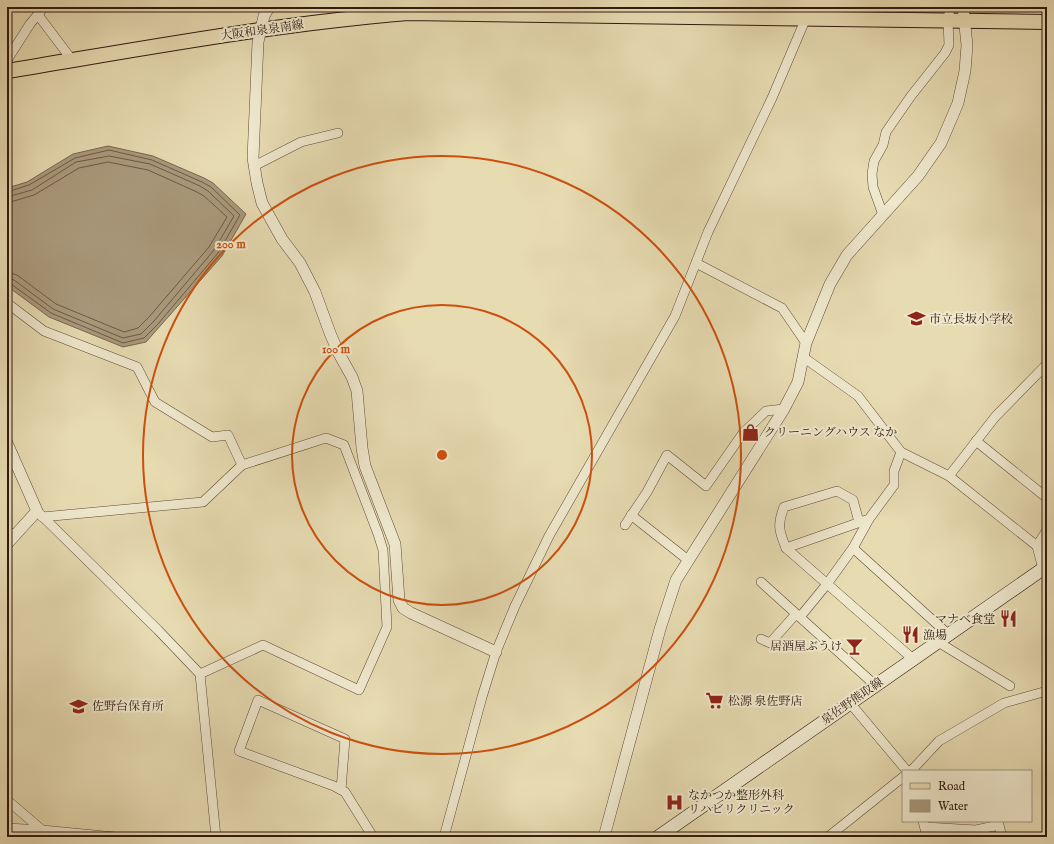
<svg xmlns="http://www.w3.org/2000/svg" width="1054" height="844" font-family="'IM FELL English','Noto Serif JP',serif">
  <style>
    .water { fill: #a9997b; stroke: #796650 }
    .lines { fill: none; stroke-linecap: round; stroke-linejoin: round }
    .shore { stroke: #6d5946; stroke-width: 1 }
    .minor-casing { stroke: #5e4a38; stroke-width: 10 }
    .tertiary-casing { stroke: #5e4a38; stroke-width: 12 }
    .secondary-casing { stroke: #311910; stroke-width: 14 }
    .primary-casing { stroke: #311910; stroke-width: 16 }
    .minor { stroke: #efe8cd; stroke-width: 9 }
    .tertiary { stroke: #efe8cd; stroke-width: 11 }
    .secondary { stroke: #efe8cd; stroke-width: 13 }
    .primary { stroke: #e7dbb2; stroke-width: 14 }
    .ring { fill: none; stroke: #cd4f0d; stroke-width: 2 }
    .labels { text-anchor: middle; stroke-width: 4; stroke-linejoin: round; paint-order: stroke }
    .street-label { font-size: 12px; fill: #311910; stroke: #efe8cd }
    .poi-label { font-size: 12px; fill: #311910; stroke: #efe8cd; text-anchor: start }
    .centre { fill: #cd4f0d; stroke: #efe8cd; stroke-width: 2 }
    .ring-label { font-size: 12px; text-anchor: middle; font-weight: bold; fill: #cd4f0d; stroke: #efe8cd; stroke-width: 4; stroke-linejoin: round; paint-order: stroke }
  </style>
  <rect width="100%" height="100%" fill="#e7dbb2"/>
  <filter id="stains"><feTurbulence type="fractalNoise" baseFrequency=".005" numOctaves="4"/><feColorMatrix values="0 0 0 0 .2 0 0 0 0 .09 0 0 0 0 .02 0 0 0 .5 -.17"/></filter>
  <radialGradient id="worn" r=".72"><stop offset=".6" stop-color="#630" stop-opacity="0"/><stop offset="1" stop-color="#630" stop-opacity=".3"/></radialGradient>
  <polygon class="water" points="108,146 153,156 204,178 213,183 246,214 222,256 146,342 123,347 49,317 7,286 7,188 27,182 73,154"/>
  <g class="lines">
    <g class="shore">
      <polyline points="7,192 29,185 75,158 109,150 152,160 202,182 211,187 240,215 218,253 158,324 144,338 123,343 51,313 11,284 7,283"/>
      <polyline points="7,197 32,190 76,162 109,156 150,164 200,186 208,191 234,216 214,250 154,321 141,334 123,338 53,309 14,280 7,278"/>
      <polyline points="7,203 34,195 79,168 108,162 148,170 197,192 204,196 227,217 209,247 149,317 138,328 124,332 56,304 17,275 7,272"/>
    </g>
    <defs>
      <g id="minor">
        <polyline points="771,7 778,18"/>
        <polyline points="38,15 72,60"/>
        <polyline points="7,60 30,24 44,7"/>
        <polyline points="254,166 301,142 338,133"/>
        <polyline points="883,215 873,187 872,174 874,161 883,145 886,132 911,96 945,53 949,45 948,21 950,7"/>
        <polyline points="696,263 782,308 806,343"/>
        <polyline points="7,303 44,331 137,367 155,402 212,437 228,435 242,465"/>
        <polyline points="803,357 858,396 901,452 949,476 1037,546"/>
        <polyline points="976,441 1047,498"/>
        <polyline points="7,464 16,465"/>
        <polyline points="949,476 995,417 1047,364"/>
        <polyline points="40,514 158,630 200,674"/>
        <polyline points="631,515 688,560"/>
        <polyline points="42,517 203,502 242,465 326,438 344,445 378,534 383,550 387,627 359,690 263,645 200,674 216,837"/>
        <path d="M 859,522 L 853,500 L 837,491 L 784,507 C 777,525 779,531 786,548 L 913,659"/>
        <polyline points="625,525 647,492 667,455 706,486 743,433 766,411 784,409"/>
        <polyline points="7,530 14,536"/>
        <polyline points="786,548 869,519 894,485 894,471 901,452"/>
        <polyline points="853,548 949,635"/>
        <polyline points="1046,571 1043,569 1037,546 1047,530"/>
        <polyline points="761,582 875,685"/>
        <polyline points="800,617 827,584 853,548 869,519"/>
        <polyline points="761,639 770,643 796,614"/>
        <polyline points="938,642 1010,686"/>
        <polyline points="850,703 907,771"/>
        <polyline points="911,771 939,741 1004,703 1047,691"/>
        <polyline points="341,790 345,739 258,700 239,751 334,786 345,792 373,837"/>
        <polyline points="7,800 42,830"/>
        <polyline points="923,821 927,837"/>
        <polyline points="925,827 976,830 999,825 1002,837"/>
        <polyline points="7,828 42,830 115,837"/>
        <polyline points="444,837 482,697 496,652 515,606 549,536 675,316 708,232 772,98 806,18"/>
        <polyline points="828,837 903,777"/>
      </g>
      <g id="tertiary">
        <polyline points="269,7 264,16 258,42 253,158 257,183 262,203 282,239 300,263 315,292 330,333 338,352 352,377 357,391 362,448 365,466 395,544 399,600 403,608 411,613 496,652"/>
        <polyline points="820,18 825,7"/>
        <polyline points="7,443 37,511 7,544"/>
        <polyline points="604,837 660,629 676,580 784,409 798,382 806,343 830,284 847,255 918,176 941,143 958,103 965,71 967,45 963,7"/>
      </g>
      <polyline id="secondary" points="658,837 1047,566"/>
      <path id="primary" d="M 7,71 C 141,49 274,24 408,13 L 1047,22"/>
    </defs>
    <use href="#minor" class="minor-casing"/>
    <use href="#tertiary" class="tertiary-casing"/>
    <use href="#secondary" class="secondary-casing"/>
    <use href="#primary" class="primary-casing"/>
    <use href="#minor" class="minor"/>
    <use href="#tertiary" class="tertiary"/>
    <use href="#secondary" class="secondary"/>
    <use href="#primary" class="primary"/>
  </g>
  <g class="ring">
    <circle cx="442" cy="455" r="150"/>
    <circle cx="442" cy="455" r="299"/>
  </g>
  <defs>
    <symbol id="school-bare" viewBox="-9 -9 18 18"><path d="M0-5L7-2L0 1L-7-2ZM-4 1L0 2.5L4 1V4Q0 6-4 4Z" fill="#8f2418" stroke="#efe8cd" stroke-width="2.5" paint-order="stroke"/></symbol>
    <symbol id="shop-bare" viewBox="-9 -9 18 18"><path d="M-5-2.5h2.3a2.7 3.5 0 0 1 5.4 0H5L5.5 6h-11ZM-1.5-2.5h3a1.5 2.3 0 0 0-3 0Z" fill="#8f2418" stroke="#efe8cd" stroke-width="2.5" paint-order="stroke"/></symbol>
    <symbol id="restaurant-bare" viewBox="-9 -9 18 18"><path d="M-5-6h1v4h1v-4h1v4h1v-4h1v5L-1.5 .5V6h-2V.5L-5-1ZM5-6V6H3V1.5H1.5Q1.5-4 5-6Z" fill="#8f2418" stroke="#efe8cd" stroke-width="2.5" paint-order="stroke"/></symbol>
    <symbol id="bar-bare" viewBox="-9 -9 18 18"><path d="M-6-5H6L.8 .8V4.5H3.5V6h-7V4.5H-.8V.8Z" fill="#8f2418" stroke="#efe8cd" stroke-width="2.5" paint-order="stroke"/></symbol>
    <symbol id="supermarket-bare" viewBox="-9 -9 18 18"><path d="M-6-5.5h2.5l.6 2H6L4.5 2H-2.5L-4.4-4H-6ZM-1.5 3.2a1.3 1.3 0 1 0 .1 0ZM3 3.2a1.3 1.3 0 1 0 .1 0Z" fill="#8f2418" stroke="#efe8cd" stroke-width="2.5" paint-order="stroke"/></symbol>
    <symbol id="hospital-bare" viewBox="-9 -9 18 18"><path d="M-5-5h3v3.5h4V-5h3V5h-3V1.5h-4V5h-3Z" fill="#8f2418" stroke="#efe8cd" stroke-width="2.5" paint-order="stroke"/></symbol>
  </defs>
  <g fill-rule="evenodd">
    <use href="#school-bare" x="904" y="306" width="25" height="25"/>
    <use href="#shop-bare" x="738" y="420" width="25" height="25"/>
    <use href="#restaurant-bare" x="996" y="606" width="25" height="25"/>
    <use href="#restaurant-bare" x="898" y="622" width="25" height="25"/>
    <use href="#bar-bare" x="842" y="634" width="25" height="25"/>
    <use href="#supermarket-bare" x="702" y="688" width="25" height="25"/>
    <use href="#school-bare" x="66" y="694" width="25" height="25"/>
    <use href="#hospital-bare" x="662" y="790" width="25" height="25"/>
  </g>
  <g class="labels">
    <g class="street-label">
      <text transform="translate(262 30) rotate(-8)" y="4">大阪和泉泉南線</text>
      <text transform="translate(852 701) rotate(-35)" y="4">泉佐野熊取線</text>
    </g>
    <g class="poi-label">
      <text x="929" y="323">市立長坂小学校</text>
      <text x="764" y="436">クリーニングハウス なか</text>
      <text x="995" y="623" text-anchor="end">マナベ食堂</text>
      <text x="923" y="639">漁場</text>
      <text x="842" y="650" text-anchor="end">居酒屋ぶうけ</text>
      <text x="728" y="705">松源 泉佐野店</text>
      <text x="92" y="710">佐野台保育所</text>
      <text x="688" y="799">なかつか整形外科<tspan x="688" dy="14">リハビリクリニック</tspan></text>
    </g>
  </g>
  <circle cx="442" cy="455" r="6" class="centre"/>
  <g class="ring-label">
    <text x="231" y="248">200 m</text>
    <text x="336" y="353">100 m</text>
  </g>
  <rect width="1054" height="844" fill="none" stroke="#e7dbb2" stroke-width="24"/>
  <rect x="8" y="8" width="1038" height="828" fill="none" stroke="#311910" stroke-width="2"/>
  <rect x="12" y="12" width="1030" height="820" fill="none" stroke="#311910"/>
  <rect x="902" y="770" width="130" height="52" fill="#efe8cd" stroke="#a39581"/>
  <rect x="910" y="783" width="20" height="6" fill="#e7dbb2" stroke="#a39581"/>
  <text x="938" y="790" font-size="12" fill="#311910">Road</text>
  <rect x="910" y="800" width="20" height="12" fill="#a9997b" stroke="#a39581"/>
  <text x="938" y="810" font-size="12" fill="#311910">Water</text>
  <rect width="100%" height="100%" filter="url(#stains)"/>
  <rect width="100%" height="100%" fill="url(#worn)"/>
</svg>
